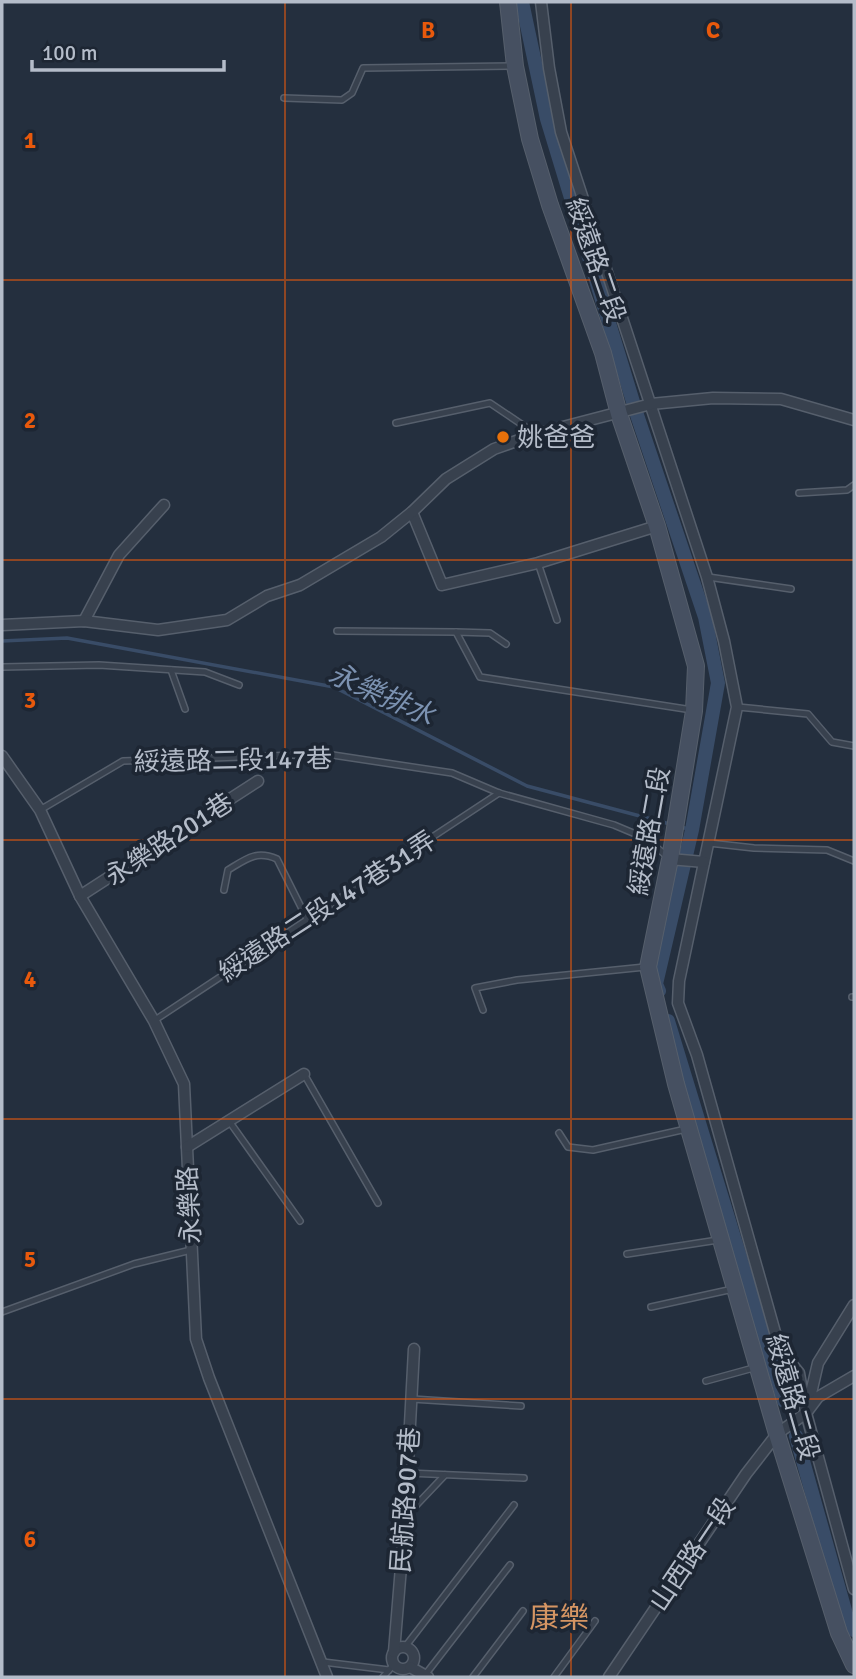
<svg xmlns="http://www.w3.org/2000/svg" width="856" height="1679" font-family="Signika,'Noto Sans TC',sans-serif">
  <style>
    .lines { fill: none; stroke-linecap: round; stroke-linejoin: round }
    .stream { stroke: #394c67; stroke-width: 3.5 }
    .canal { stroke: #394c67; stroke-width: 14 }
    .lane-casing { stroke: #565f6c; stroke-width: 8 }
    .street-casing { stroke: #565f6c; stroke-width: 13 }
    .secondary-casing { stroke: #565f6c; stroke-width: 18 }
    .lane { stroke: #38414e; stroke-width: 5 }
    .street { stroke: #38414e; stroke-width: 10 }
    .secondary { stroke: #465061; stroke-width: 16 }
    .grid { fill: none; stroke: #e8590c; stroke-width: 2; stroke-opacity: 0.55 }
    .food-dot { fill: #e8710a; stroke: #1d2633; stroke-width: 2.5 }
    .labels { text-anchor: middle; stroke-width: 7; stroke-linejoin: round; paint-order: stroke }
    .street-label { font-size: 26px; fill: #b4bcc9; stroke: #1d2633 }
    .poi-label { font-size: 26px; fill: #b4bcc9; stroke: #1d2633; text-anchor: start }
    .water-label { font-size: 28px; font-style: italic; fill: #7c92b1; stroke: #1d2633 }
    .quarter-label { font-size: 30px; fill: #d59563; stroke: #1d2633 }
    .grid-label { font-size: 23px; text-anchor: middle; font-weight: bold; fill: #e8590c; stroke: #1d2633; stroke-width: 7; stroke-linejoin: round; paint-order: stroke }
  </style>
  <rect width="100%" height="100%" fill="#242f3e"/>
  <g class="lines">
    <g class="stream">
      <polyline points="2,641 67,638 334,687 527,786 670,824"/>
      <polyline points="681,827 692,830"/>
    </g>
    <g class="canal">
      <polyline points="522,2 547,119 637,415 705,617 718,683 692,830 656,984 659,991"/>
      <polyline points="668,1021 784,1401"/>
      <polyline points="796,1436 846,1614 854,1630"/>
    </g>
    <defs>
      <g id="lane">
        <polyline points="284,98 342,100 352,93 363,68 512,66"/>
        <polyline points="396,423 490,403 536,434"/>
        <polyline points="799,493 847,490 854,485"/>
        <polyline points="538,563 557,620"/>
        <polyline points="708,577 791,589"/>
        <polyline points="337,631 456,632 480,677 692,710"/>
        <polyline points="456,632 490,633 506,644"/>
        <polyline points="2,667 99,665 205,672 239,685"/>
        <polyline points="171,670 185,709"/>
        <polyline points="738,707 808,714 832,742 854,746"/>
        <polyline points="40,810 123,761 326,754 452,773 499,793 614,825 645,838 668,857"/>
        <polyline points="709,843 754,848 827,850 854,861"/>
        <path d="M 224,890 L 228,870 C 246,859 256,850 277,859 L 307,919"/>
        <polyline points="852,997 854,997"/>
        <polyline points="483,1010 475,988 517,980 645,967"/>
        <polyline points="155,1020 499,793"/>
        <polyline points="304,1074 378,1203"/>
        <polyline points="229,1121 300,1221"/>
        <polyline points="559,1133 568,1147 593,1150 686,1129"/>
        <polyline points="627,1254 718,1240"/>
        <polyline points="651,1307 733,1289"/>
        <polyline points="2,1312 134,1264 191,1250"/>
        <polyline points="706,1381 757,1367"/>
        <polyline points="412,1399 521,1406"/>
        <polyline points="408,1473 524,1478"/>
        <polyline points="406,1516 445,1475"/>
        <polyline points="405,1647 514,1505"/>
        <polyline points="323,1662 389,1670"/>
        <polyline points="425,1675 510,1565"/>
        <polyline points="383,1677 394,1664"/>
        <polyline points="473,1677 523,1611"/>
        <polyline points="554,1677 595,1621"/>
      </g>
      <g id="street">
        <polyline points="541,2 549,68 561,132 707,577 724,641 737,707 679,981 678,1003 697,1055 780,1350 799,1373 806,1413 854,1589"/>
        <polyline points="412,512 442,585 538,563 657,526"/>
        <polyline points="84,621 119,555 164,505"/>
        <polyline points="2,625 84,621 158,630 227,620 267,596 300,585 381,537 412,512 446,479 494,449 536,434 651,404 713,398 781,399 854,420"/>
        <polyline points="2,756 40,810 80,896 154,1021 184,1084 196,1339 209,1378 327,1677"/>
        <polyline points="670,859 704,862"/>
        <polyline points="80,896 258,781"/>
        <polyline points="187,1147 304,1074"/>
        <polyline points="808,1406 818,1363 854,1305"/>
        <circle cx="403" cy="1658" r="11"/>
        <polyline points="394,1652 405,1518 414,1349"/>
        <polyline points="410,1667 428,1677"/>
        <polyline points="609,1677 746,1474 777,1434 806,1413 818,1397 854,1376"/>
      </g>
      <polyline id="secondary" points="508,2 515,66 530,139 550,205 603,353 619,414 657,526 696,666 694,711 670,859 648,967 676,1084 777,1434 839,1633 854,1665"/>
    </defs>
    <use href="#lane" class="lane-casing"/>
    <use href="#street" class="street-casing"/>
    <use href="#secondary" class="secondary-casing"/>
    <use href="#lane" class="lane"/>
    <use href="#street" class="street"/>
    <use href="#secondary" class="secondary"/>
  </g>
  <path class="grid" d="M 285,2 L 285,1677M 571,2 L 571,1677M 2,280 L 854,280M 2,560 L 854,560M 2,840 L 854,840M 2,1119 L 854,1119M 2,1399 L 854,1399"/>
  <circle class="food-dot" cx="503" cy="437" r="7"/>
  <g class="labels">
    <g class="street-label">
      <text transform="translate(596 260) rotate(71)" y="9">綏遠路二段</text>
      <text transform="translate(233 760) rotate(-1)" y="9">綏遠路二段147巷</text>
      <text transform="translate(649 831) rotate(-80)" y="9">綏遠路二段</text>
      <text transform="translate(169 839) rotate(-33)" y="9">永樂路201巷</text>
      <text transform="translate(327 906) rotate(-33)" y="9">綏遠路二段147巷31弄</text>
      <text transform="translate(189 1205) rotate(-93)" y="9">永樂路</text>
      <text transform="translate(793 1397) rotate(74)" y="9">綏遠路二段</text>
      <text transform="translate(405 1500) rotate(-86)" y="9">民航路907巷</text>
      <text transform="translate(692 1554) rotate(-56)" y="9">山西路一段</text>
    </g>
    <g class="poi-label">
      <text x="517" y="446">姚爸爸</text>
    </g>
    <g class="water-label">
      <text transform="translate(382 694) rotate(24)" y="10">永樂排水</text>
    </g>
    <g class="quarter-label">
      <text x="559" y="1628">康樂</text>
    </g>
  </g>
  <g class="grid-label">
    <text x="428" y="38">B</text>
    <text x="713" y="38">C</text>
    <text x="30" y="148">1</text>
    <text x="30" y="428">2</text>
    <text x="30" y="708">3</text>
    <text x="30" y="987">4</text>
    <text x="30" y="1267">5</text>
    <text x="30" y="1547">6</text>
  </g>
  <rect width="856" height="1679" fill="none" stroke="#b4bcc9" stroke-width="7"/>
  <path d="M32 60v10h192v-10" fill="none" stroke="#b4bcc9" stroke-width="3.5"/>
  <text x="42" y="60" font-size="21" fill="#b4bcc9" stroke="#1d2633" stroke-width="5" paint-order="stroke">100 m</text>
</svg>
